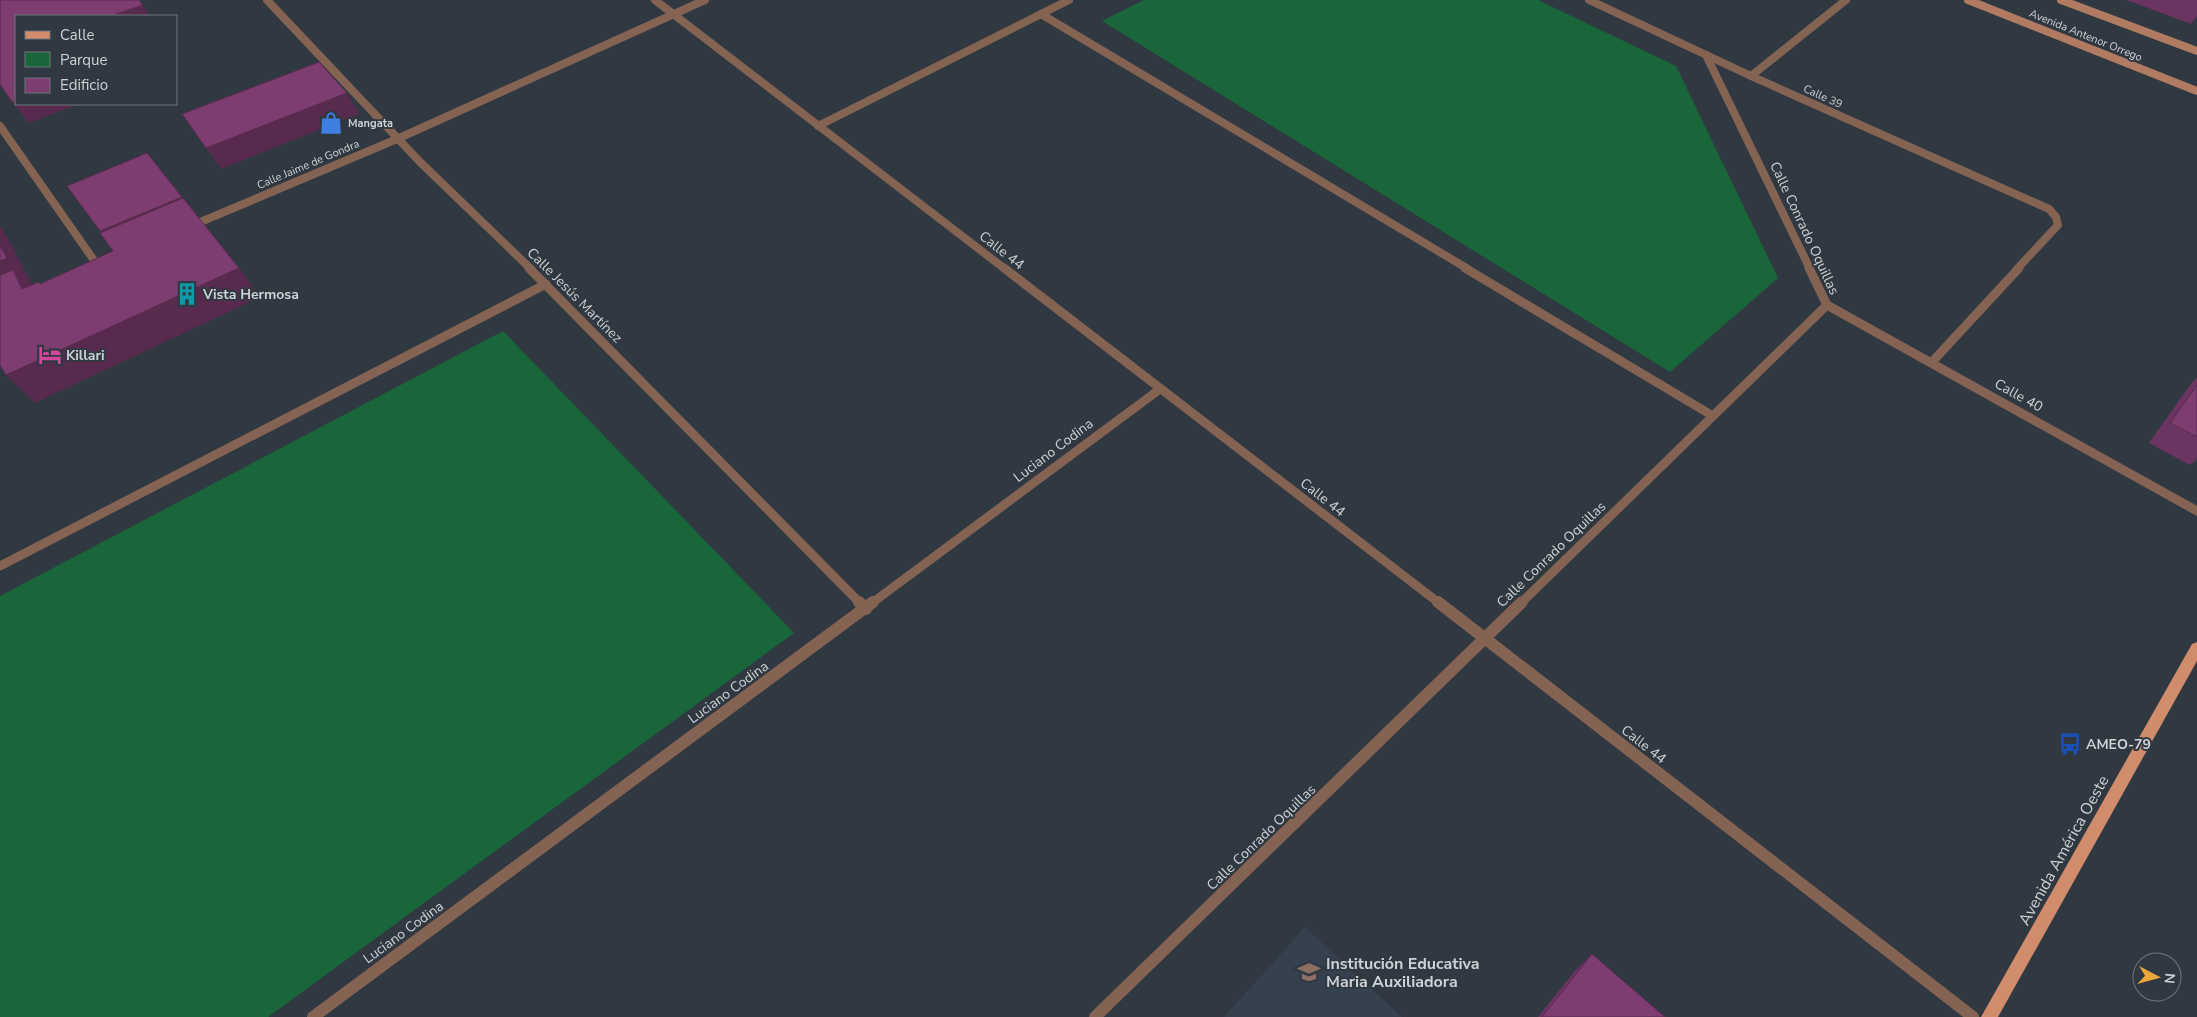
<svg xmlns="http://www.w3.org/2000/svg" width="2197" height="1017" font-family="'Nunito Sans',sans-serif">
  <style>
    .built { fill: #35414f }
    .green { fill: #1a663b }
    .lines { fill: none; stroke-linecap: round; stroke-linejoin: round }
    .street-far2 { stroke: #856353; stroke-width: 8 }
    .street-far1 { stroke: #856353; stroke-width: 9 }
    .street { stroke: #856353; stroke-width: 12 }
    .secondary { stroke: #b07b61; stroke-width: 8 }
    .primary { fill: #d18c6b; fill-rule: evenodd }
    .wall { fill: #6c3460 }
    .shaded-wall { fill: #582b4e }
    .building { fill: #7e3d70; stroke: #582b4e }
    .labels { text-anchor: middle; stroke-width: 4; stroke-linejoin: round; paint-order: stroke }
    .far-street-label { font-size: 11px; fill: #cdd2d7; stroke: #303841 }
    .far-poi-label { font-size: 11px; font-weight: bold; fill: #cdd2d7; stroke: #303841; text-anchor: start }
    .street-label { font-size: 14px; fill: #cdd2d7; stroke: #303841 }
    .poi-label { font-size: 14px; font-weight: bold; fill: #cdd2d7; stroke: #303841; text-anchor: start }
    .near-street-label { font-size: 16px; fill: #cdd2d7; stroke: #303841 }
    .near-poi-label { font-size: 16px; font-weight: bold; fill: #cdd2d7; stroke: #303841; text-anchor: start }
  </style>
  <rect width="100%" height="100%" fill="#303841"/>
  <polygon class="built" points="1305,927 1402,1017 1224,1017"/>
  <g class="green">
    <polygon points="1144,0 1538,0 1676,66 1778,278 1670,372 1102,21"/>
    <polygon points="503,331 794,633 268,1017 0,1017 0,596"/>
  </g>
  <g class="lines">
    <g class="street-far2">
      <polyline points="267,0 420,162 531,269"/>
      <polyline points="655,0 1005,269"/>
      <polyline points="1589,0 1751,76 2049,209 2056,217 2058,225 2017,269"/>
      <polyline points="1041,14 1468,269"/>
      <polyline points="1706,55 1810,269"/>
      <polyline points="1751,76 1846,0"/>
      <polyline points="0,126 98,266"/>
      <polyline points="818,126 1069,0"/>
      <polyline points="191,226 397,139 705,0"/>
    </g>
    <g class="street-far1">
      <polyline points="529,268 860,603"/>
      <polyline points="1004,268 1439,603"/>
      <polyline points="1465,268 1713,416"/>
      <polyline points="1827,305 2197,511"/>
      <polyline points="1932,362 2019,268"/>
      <polyline points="0,566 546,284"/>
      <polyline points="872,603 1160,389"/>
      <polyline points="1521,603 1827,305 1809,268"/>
    </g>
    <g class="street">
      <polyline points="859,602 866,609"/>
      <polyline points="1438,602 1973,1017"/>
      <polyline points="313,1017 873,602"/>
      <polyline points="1095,1017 1522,602"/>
    </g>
    <g class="secondary">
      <polyline points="1968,0 2197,91"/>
      <polyline points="2061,0 2197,51"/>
    </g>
    <polygon class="primary" points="2197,642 2197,661 1998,1017 1981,1017 2192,644"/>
  </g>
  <g class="wall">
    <polygon points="2127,0 2197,0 2197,16 2191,24"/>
    <polygon points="2197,378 2197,459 2190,465 2149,443 2190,385"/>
    <polygon points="1592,954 1665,1017 1538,1017 1574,972"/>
  </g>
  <g class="shaded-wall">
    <polygon points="143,5 150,16 111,16"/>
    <polygon points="347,93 359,114 221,169 206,148"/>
    <polygon points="16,100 16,104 79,104 29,123 12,102"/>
    <polygon points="182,197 198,218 117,252 100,231"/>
    <polygon points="0,226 10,242 33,287 0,301"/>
    <polygon points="239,268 260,297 35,403 6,375"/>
  </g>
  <g class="building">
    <polygon points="0,0 139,0 143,5 111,16 16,16 16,100 12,102 0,84"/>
    <polygon points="319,62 347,93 206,148 182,114"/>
    <polygon points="147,153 182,197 100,231 67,186"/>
    <polygon points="183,198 239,268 6,375 0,365 0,275 13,270 22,289 39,282 40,284 113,251 100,233"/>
    <polygon points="0,245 7,258 0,261"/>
    <polygon points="2197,385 2197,437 2170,423"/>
    <polygon points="1592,954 1665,1017 1542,1017"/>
  </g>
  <defs>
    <symbol id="shop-bare" viewBox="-9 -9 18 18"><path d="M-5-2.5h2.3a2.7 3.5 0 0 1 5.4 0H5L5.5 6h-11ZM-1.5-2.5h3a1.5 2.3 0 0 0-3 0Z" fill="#3f7fe0" stroke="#303841" stroke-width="2.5" paint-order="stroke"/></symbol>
    <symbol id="building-bare" viewBox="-9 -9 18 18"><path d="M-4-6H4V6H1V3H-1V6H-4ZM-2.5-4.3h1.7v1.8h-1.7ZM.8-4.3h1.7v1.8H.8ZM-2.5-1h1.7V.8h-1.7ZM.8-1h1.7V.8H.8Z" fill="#0f9aa8" stroke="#303841" stroke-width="2.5" paint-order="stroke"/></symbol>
    <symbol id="hotel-bare" viewBox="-9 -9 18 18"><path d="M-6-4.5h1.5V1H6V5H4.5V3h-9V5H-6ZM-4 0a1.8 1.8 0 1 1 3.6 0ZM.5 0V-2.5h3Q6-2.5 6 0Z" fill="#d1479c" stroke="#303841" stroke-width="2.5" paint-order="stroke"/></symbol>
    <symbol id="bus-bare" viewBox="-9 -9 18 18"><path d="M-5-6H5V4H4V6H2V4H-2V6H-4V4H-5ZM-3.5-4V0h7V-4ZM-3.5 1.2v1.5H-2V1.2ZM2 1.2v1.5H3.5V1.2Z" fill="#1a4fb4" stroke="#303841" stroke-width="2.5" paint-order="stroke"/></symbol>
    <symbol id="school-bare" viewBox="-9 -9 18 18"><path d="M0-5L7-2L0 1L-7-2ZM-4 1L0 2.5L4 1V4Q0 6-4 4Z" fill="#8d6e63" stroke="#303841" stroke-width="2.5" paint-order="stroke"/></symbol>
  </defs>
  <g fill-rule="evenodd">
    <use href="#shop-bare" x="315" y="107" width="32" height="32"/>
    <use href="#building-bare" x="171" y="278" width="32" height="32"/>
    <use href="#hotel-bare" x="34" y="339" width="32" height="32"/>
    <use href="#bus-bare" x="2054" y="728" width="32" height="32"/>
    <use href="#school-bare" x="1293" y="956" width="32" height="32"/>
  </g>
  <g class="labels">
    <g class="far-street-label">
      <text transform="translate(2086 35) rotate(22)" y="4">Avenida Antenor Orrego</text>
      <text transform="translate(1823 96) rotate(24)" y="4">Calle 39</text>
      <text transform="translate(308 164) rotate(-23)" y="4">Calle Jaime de Gondra</text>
    </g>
    <g class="far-poi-label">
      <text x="348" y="127">Mangata</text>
    </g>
    <g class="street-label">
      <text transform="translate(1805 228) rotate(65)" y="5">Calle Conrado Oquillas</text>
      <text transform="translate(1002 250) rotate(38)" y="5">Calle 44</text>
      <text transform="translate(575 295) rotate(45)" y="5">Calle Jesús Martínez</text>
      <text transform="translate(2019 395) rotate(29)" y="5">Calle 40</text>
      <text transform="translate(1053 450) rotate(-37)" y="5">Luciano Codina</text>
      <text transform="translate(1323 497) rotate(38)" y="5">Calle 44</text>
      <text transform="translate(1551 554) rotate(-44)" y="5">Calle Conrado Oquillas</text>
      <text transform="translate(728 692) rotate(-36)" y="5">Luciano Codina</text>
      <text transform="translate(1644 744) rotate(38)" y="5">Calle 44</text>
      <text transform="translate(1261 837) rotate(-44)" y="5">Calle Conrado Oquillas</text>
      <text transform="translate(403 932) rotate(-36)" y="5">Luciano Codina</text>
    </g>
    <g class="poi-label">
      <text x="203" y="299">Vista Hermosa</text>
      <text x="66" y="360">Killari</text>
      <text x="2086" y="749">AMEO-79</text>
    </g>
    <g class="near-street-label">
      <text transform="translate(2063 850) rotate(-61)" y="6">Avenida América Oeste</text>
    </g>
    <g class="near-poi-label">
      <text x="1326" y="969">Institución Educativa<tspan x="1326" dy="18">Maria Auxiliadora</tspan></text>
    </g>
  </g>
  <rect x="15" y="15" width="162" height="90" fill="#303841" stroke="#6f767d"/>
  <rect x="25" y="31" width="25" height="8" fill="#d18c6b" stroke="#6f767d"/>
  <text x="60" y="40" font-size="15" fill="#cdd2d7">Calle</text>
  <rect x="25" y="52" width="25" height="15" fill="#1a663b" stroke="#6f767d"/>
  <text x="60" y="65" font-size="15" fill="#cdd2d7">Parque</text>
  <rect x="25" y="78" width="25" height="15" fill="#7e3d70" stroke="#6f767d"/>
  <text x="60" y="90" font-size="15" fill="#cdd2d7">Edificio</text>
  <g transform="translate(2157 977) rotate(96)"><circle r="24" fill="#303841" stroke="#6f767d"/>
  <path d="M0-4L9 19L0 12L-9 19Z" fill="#eda83c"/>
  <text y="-8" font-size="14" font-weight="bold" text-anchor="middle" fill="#cdd2d7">N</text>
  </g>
</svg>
